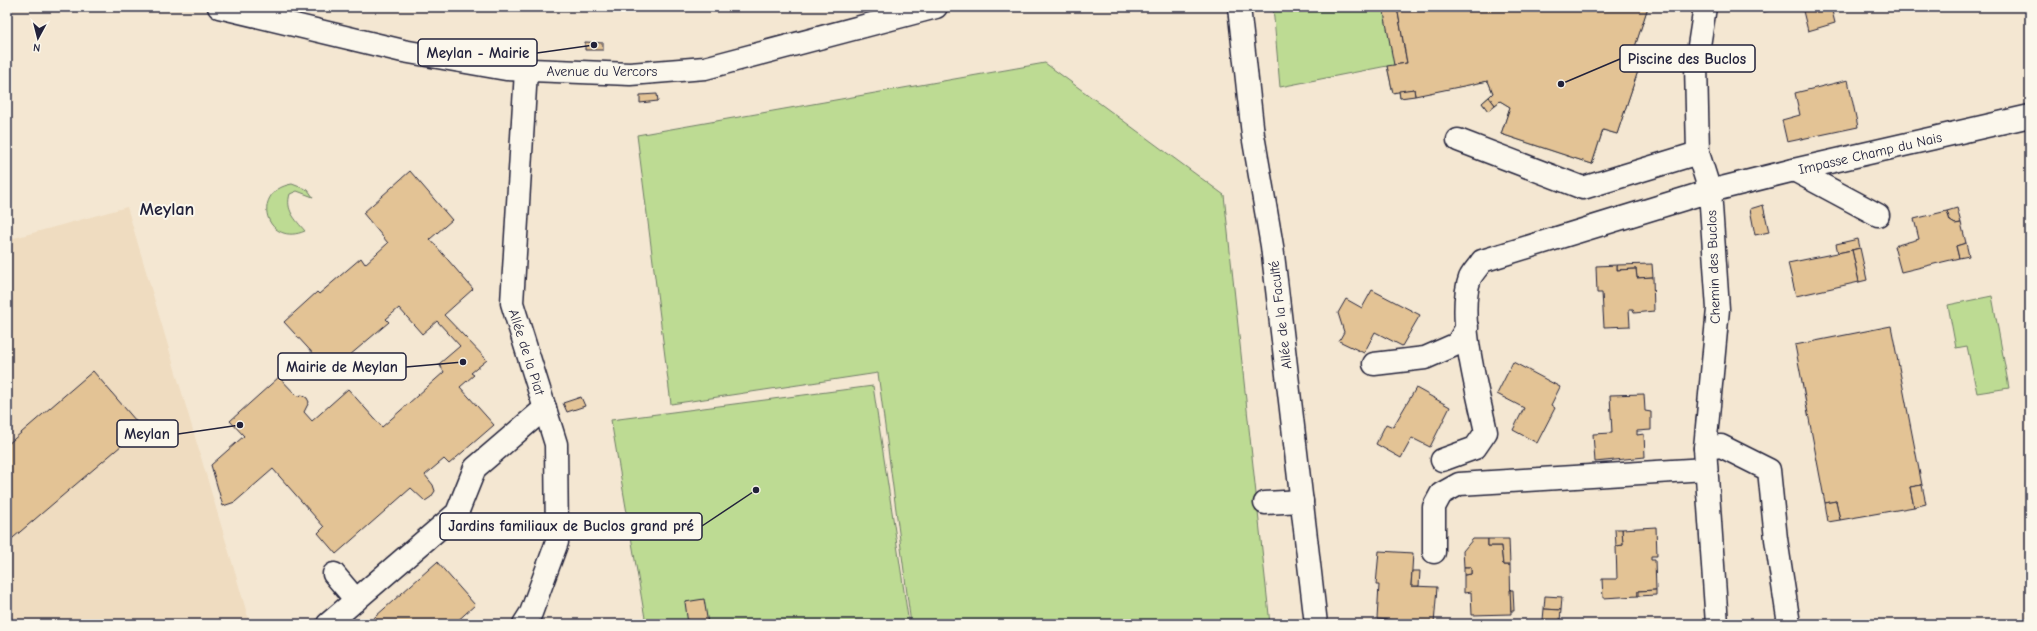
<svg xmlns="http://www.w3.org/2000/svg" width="2037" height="631" font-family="'Comic Neue',sans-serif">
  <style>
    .built { fill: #efdcc0 }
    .green { fill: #bddb93; stroke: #707e67 }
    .building { fill: #e3c395; stroke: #22223b }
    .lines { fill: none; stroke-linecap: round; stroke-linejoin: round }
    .minor-casing { stroke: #22223b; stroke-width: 25 }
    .minor { stroke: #fbf7ec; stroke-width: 22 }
    .labels { text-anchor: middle; stroke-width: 4; stroke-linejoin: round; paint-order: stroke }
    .street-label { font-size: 14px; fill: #22223b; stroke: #fbf7ec }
    .district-label { font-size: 18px; font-weight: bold; fill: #22223b; stroke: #fbf7ec }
    .leader { fill: none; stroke: #22223b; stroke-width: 1.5 }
    .callout-dot { fill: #22223b; stroke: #fbf7ec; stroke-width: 1.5 }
    .callout { fill: #fbf7ec; stroke: #22223b; stroke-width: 1.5 }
    .callout-label { font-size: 15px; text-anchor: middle; font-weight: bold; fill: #22223b }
  </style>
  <rect width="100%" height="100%" fill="#f4e7d2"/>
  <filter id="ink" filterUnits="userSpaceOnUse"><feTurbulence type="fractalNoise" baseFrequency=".025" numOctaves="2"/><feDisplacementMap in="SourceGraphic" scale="8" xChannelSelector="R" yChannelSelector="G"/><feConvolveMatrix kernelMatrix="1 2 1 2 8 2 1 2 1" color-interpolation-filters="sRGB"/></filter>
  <g filter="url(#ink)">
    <polygon class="built" points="127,207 234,569 250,624 7,624 7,240"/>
    <g class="green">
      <polygon points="1273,7 1648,7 1631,58 1641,62 1617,134 1603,130 1592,164 1501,134 1510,107 1500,101 1488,111 1482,103 1493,93 1488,81 1400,98 1399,91 1393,93 1387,66 1280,87"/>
      <polygon points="1045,63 1224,195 1270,624 911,624 878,373 671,404 637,135"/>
      <path d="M 292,184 L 308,190 L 313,197 L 297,191 L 290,194 C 285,210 295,219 305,231 C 266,248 249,191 292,184 Z"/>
      <polygon points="1992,296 2009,388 1977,393 1967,346 1956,348 1948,305"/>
      <polygon points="873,386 909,624 646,624 611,420"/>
    </g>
    <g class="building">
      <polygon points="1383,7 1397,7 1407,63 1394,65"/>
      <polygon points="1397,7 1648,7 1631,59 1641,62 1617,134 1603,130 1592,164 1501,134 1510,107 1500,101 1495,105 1489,97 1493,93 1488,81 1415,96 1414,89 1393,93 1387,66 1407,63"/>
      <polygon points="1763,7 1782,7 1764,12"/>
      <polygon points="1802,7 1831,7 1835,23 1808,31"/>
      <polygon points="585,42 603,43 603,50 585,50"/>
      <polygon points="1848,80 1858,127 1787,142 1782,120 1800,115 1795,93"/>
      <polygon points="1414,89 1415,96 1400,98 1399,91"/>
      <polygon points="657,94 658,101 640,103 640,95"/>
      <polygon points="1489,97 1495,105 1488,111 1482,103"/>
      <polygon points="410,171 452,220 430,239 473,289 444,315 487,360 471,373 474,375 460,387 494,425 449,464 444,459 425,475 433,485 435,491 431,497 425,501 411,488 336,554 318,533 324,527 273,469 235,502 223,506 211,465 244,436 230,421 279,377 297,396 302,395 307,398 309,402 304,412 312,421 348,389 382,427 444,372 439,364 460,346 437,321 422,334 399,308 386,319 389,322 330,372 284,322 317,292 319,294 361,258 365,264 388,243 363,213"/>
      <polygon points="1763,205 1769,232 1755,235 1750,209"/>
      <polygon points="1957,208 1961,223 1955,224 1950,221 1947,211"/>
      <polygon points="1947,211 1950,221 1955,224 1961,223 1966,243 1956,246 1959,258 1901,272 1894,246 1919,239 1914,219"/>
      <polygon points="1858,239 1860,248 1838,253 1836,244"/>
      <polygon points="1966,243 1969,256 1959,258 1956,246"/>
      <polygon points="1860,248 1867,280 1859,282 1852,250"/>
      <polygon points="1852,250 1859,282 1796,296 1788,263"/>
      <polygon points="1652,264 1653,277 1637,278 1636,269 1617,270 1617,265"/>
      <polygon points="1617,265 1617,270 1636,269 1637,278 1653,277 1654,311 1634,313 1633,309 1629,309 1630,326 1604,327 1602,293 1597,293 1596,266"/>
      <polygon points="1372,290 1420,315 1402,346 1375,332 1364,353 1339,341 1344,332 1338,313 1346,299 1362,308"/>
      <polygon points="1891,326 1922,485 1910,487 1914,507 1840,520 1836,501 1825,503 1795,345"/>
      <polygon points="1513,362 1560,387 1551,405 1555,408 1537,443 1513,430 1524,408 1497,394"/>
      <polygon points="93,371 142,428 7,543 7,445"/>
      <polygon points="1416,388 1450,407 1430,447 1412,438 1401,458 1376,444 1386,424 1393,427"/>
      <polygon points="1644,394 1645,411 1651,412 1651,430 1637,431 1637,435 1644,434 1645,457 1595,462 1593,434 1612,433 1610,395"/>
      <polygon points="581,397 585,406 567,412 563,403"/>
      <polygon points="2026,471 2030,471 2030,494"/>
      <polygon points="1922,485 1926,504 1914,507 1910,487"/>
      <polygon points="1836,501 1840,520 1828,522 1825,503"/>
      <polygon points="1656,527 1657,556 1651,556 1651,560 1655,560 1656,590 1638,591 1638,596 1603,598 1602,579 1617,579 1616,546 1623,545 1622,529"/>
      <polygon points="1615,529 1622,529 1623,545 1616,546"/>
      <polygon points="1473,539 1488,539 1488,546 1501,546 1503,565 1510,565 1511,614 1472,615 1471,592 1464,593 1464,575 1471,574 1471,567 1464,567 1463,551"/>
      <polygon points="1488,539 1509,539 1510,565 1503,565 1501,546 1488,546"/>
      <polygon points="1379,551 1413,553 1411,586 1437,587 1434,624 1377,619 1379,585 1376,585"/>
      <polygon points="437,562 475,605 454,624 367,624"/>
      <polygon points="1464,567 1471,567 1471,574 1464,575"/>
      <polygon points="1412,571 1420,571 1419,586 1411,586"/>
      <polygon points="1510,590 1513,590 1514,611 1511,611"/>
      <polygon points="1656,590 1656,595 1638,596 1638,591"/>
      <polygon points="1545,596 1562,597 1561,610 1544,609"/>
      <polygon points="704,599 708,624 688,624 685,602"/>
      <polygon points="1544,609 1561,610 1560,621 1543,620"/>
      <rect x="1471" y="620" width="11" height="4"/>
    </g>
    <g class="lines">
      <defs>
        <g id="minor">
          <polyline points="219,7 403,51 506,69 630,74 705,68 936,7"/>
          <polyline points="1239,7 1253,135 1272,246 1316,624"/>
          <polyline points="1705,7 1696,65 1698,153 1710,191 1718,309 1705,448 1717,624"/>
          <polyline points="1458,140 1583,188 1698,153"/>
          <polyline points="1794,170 1878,215"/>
          <polyline points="1374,364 1425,358 1457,344 1467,327"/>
          <polyline points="1705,448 1721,446 1769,470 1776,539 1789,624"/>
          <path d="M 1442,460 L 1475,448 L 1486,432 C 1478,392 1456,317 1470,278 C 1473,272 1479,266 1482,261 L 1710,191 L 1794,170 L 2030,116"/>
          <polyline points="1265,503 1302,501"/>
          <polyline points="1434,552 1434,507 1441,494 1459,484 1706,469"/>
          <polyline points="334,574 356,600"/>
          <polyline points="328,624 457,513 475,468 545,408"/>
          <polyline points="524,624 531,613 557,542 556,444 512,303 526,71"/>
        </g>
      </defs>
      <use href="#minor" class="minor-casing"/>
      <use href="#minor" class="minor"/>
    </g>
  </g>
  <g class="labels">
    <g class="street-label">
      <text x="602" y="76">Avenue du Vercors</text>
      <text transform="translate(1870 153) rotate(-13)" y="5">Impasse Champ du Nais</text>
      <text transform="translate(1713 267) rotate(-92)" y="5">Chemin des Buclos</text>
      <text transform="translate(1280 315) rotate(-97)" y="5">Allée de la Faculté</text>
      <text transform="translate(527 352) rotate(72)" y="5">Allée de la Piat</text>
    </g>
    <g class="district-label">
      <text x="167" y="215">Meylan</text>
    </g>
  </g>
  <path class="leader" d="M594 45L537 53M1561 84L1620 59M463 362L406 367M240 425L178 434M756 490L702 526"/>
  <g class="callout-dot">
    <circle cx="594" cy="45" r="4"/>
    <circle cx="1561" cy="84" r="4"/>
    <circle cx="463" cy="362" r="4"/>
    <circle cx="240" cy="425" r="4"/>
    <circle cx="756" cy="490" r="4"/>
  </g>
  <g class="callout">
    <rect x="418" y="39" width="119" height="27" rx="4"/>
    <rect x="1620" y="45" width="135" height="27" rx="4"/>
    <rect x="278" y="353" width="128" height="27" rx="4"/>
    <rect x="117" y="420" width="61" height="27" rx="4"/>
    <rect x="440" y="513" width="262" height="27" rx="4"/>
  </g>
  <g class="callout-label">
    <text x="478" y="58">Meylan - Mairie</text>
    <text x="1687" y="64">Piscine des Buclos</text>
    <text x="342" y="372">Mairie de Meylan</text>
    <text x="147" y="439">Meylan</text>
    <text x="571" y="531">Jardins familiaux de Buclos grand pré</text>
  </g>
  <rect width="2037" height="631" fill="none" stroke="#fbf7ec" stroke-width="24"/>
  <rect x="12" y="12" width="2013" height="607" fill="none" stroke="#22223b" stroke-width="1.5" filter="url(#ink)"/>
  <g transform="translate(38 38) rotate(187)" stroke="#fbf7ec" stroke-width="3" paint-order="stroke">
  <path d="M0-3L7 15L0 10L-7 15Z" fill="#22223b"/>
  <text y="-6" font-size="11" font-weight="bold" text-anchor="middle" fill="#22223b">N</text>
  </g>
</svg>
